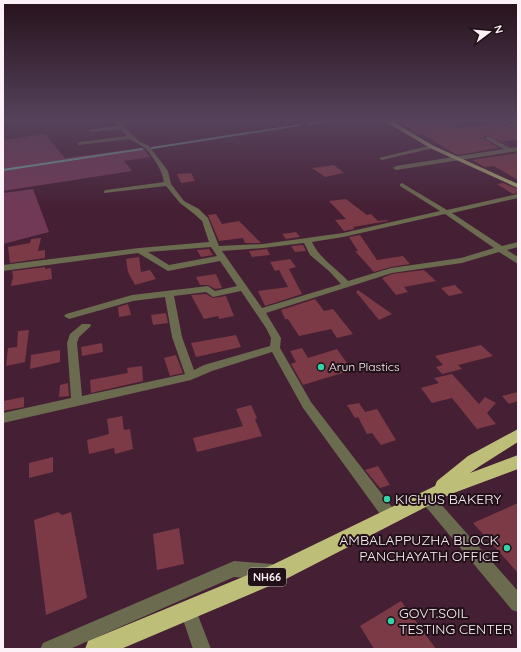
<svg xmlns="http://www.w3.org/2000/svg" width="521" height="652" font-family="Quicksand,sans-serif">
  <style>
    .green { fill: #723956 }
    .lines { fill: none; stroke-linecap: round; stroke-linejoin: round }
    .stream { stroke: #70a898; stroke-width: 2 }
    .building { fill: #7c3a47 }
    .minor { fill: #6a6b4f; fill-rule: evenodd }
    .major { fill: #a5a76c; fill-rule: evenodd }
    .highway { fill: #bdbe78; fill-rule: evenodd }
    .poi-dot { fill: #33d4a8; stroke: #211018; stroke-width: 1.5 }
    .labels { text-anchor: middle; stroke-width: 4; stroke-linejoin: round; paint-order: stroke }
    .shield { fill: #211018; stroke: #baaeb3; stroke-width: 1 }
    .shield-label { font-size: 11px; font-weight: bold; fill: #fcf1f6 }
    .poi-label { font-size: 12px; fill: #fcf1f6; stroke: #211018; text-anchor: start }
    .near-poi-label { font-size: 14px; fill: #fcf1f6; stroke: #211018; text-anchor: start }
  </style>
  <rect width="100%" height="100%" fill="#451f33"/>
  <g class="green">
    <polygon points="45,134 65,158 143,148 150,157 124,161 132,171 3,191 3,140"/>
    <polygon points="33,189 49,232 3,244 3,193"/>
  </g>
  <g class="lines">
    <g class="stream">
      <polyline points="309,124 333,120"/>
      <polyline points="152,148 300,125"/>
      <polyline points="3,170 142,149"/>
    </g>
  </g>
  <g class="building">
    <polygon points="396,120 442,120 458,128 490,124 487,123 496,122 511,128 516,127 517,126 508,121 518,120 518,140 502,141 510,146 487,135 484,137 484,139 499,148 457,155 422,134 417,134"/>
    <polygon points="518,153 518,180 494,166 485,167 472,160"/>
    <polygon points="334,165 344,173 325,177 312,168"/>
    <polygon points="191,173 195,181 181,183 177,174"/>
    <polygon points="503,183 518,189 518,193 513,194 497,184"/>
    <polygon points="346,199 367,215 371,214 378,221 387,220 388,221 353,227 355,229 344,231 335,220 346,219 329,201"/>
    <polygon points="216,214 222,224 239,221 261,243 245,243 243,238 219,241 208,215"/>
    <polygon points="296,232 300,237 286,239 282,234"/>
    <polygon points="360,235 377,260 403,256 410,264 391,267 374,272 355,251 358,251 349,237"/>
    <polygon points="41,238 38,251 45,250 45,258 10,263 8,247 30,243 31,239"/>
    <polygon points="303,245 306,251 295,252 291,246"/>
    <polygon points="209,249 213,255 201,257 197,250"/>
    <polygon points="267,249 270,255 252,257 249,251"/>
    <polygon points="139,257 141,272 150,270 156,279 135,285 128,272 126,259"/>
    <polygon points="290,259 296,267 289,269 302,294 265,306 258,291 288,287 279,270 275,271 270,262"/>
    <polygon points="45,267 45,269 51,268 52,279 11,286 13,277 12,271"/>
    <polygon points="424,270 436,281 404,287 408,292 396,295 382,278 392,274"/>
    <polygon points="216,274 222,288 215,289 208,285 200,285 196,277"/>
    <polygon points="455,285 463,293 449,296 441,288"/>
    <polygon points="358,290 392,314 379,320 356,292"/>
    <polygon points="206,294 213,298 226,296 234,316 219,319 218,316 204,319 191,295"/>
    <polygon points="315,299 324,311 333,309 353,334 337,338 331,329 299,336 288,319 285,319 281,310"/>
    <polygon points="128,304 131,315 119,317 118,307"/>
    <polygon points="166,313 168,323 153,325 151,315"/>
    <polygon points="29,330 25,362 6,366 8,348 17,347 18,331"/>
    <polygon points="236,335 241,347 196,357 191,343"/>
    <polygon points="102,343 103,352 82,356 81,347"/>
    <polygon points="481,345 493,356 458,365 462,369 442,374 436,367 443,365 435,356"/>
    <polygon points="302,348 308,358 337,349 352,370 303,385 291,364 296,362 290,351"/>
    <polygon points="60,350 60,362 30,369 31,355"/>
    <polygon points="176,355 183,373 170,376 164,358"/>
    <polygon points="142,366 143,381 91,393 90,380 128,373 127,368"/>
    <polygon points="452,374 479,404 485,397 496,403 487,413 496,424 477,429 452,398 432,403 421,388 439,383 434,378"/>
    <polygon points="68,383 69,396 59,397 60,385"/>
    <polygon points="518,392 518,401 509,404 502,396"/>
    <polygon points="24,397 24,407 3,411 3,401"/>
    <polygon points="359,403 365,412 377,409 396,440 381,445 372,433 367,434 358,417 355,418 347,405"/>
    <polygon points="251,405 257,418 255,419 262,436 197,452 193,438 243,426 236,409"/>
    <polygon points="122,416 124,430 130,429 133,449 115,454 114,448 89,454 87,440 109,434 107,419"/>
    <polygon points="53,457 53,472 29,478 29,463"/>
    <polygon points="378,466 390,485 380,488 365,470"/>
    <polygon points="518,503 518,573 473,523"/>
    <polygon points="58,512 62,515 71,512 87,598 46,615 34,520"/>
    <polygon points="179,528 184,564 157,570 153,534"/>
    <polygon points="401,601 436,649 374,649 360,626"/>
  </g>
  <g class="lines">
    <g class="minor">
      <path d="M 112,120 L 118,121 L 145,120 L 121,124 L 140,142 L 149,146 L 168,171 L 171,184 L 184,201 L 199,209 L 208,218 L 219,246 L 263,244 L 343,233 L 440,211 L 400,186 L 400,184 L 402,183 L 447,210 L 518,194 L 518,198 L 452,213 L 502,246 L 518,242 L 518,247 L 507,250 L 518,257 L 518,264 L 499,252 L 462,263 L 392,273 L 266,313 L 281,338 L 280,348 L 311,402 L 395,511 L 397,516 L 395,521 L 390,523 L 385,521 L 303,408 L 272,352 L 212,371 L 191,380 L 3,423 L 3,413 L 71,398 L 67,343 L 70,334 L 82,324 L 90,324 L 91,326 L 79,337 L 77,343 L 82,396 L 185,374 L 172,337 L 165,297 L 133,301 L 69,319 L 64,316 L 66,314 L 132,295 L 208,286 L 215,291 L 237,286 L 220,261 L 168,271 L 138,253 L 3,271 L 3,265 L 139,248 L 209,242 L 202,221 L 193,213 L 180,203 L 166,186 L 104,193 L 104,191 L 106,190 L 164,182 C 162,170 155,159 146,149 C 142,145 135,143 130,139 L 78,145 L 78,143 L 80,142 L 127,136 L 120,129 L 91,132 L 88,130 L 117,126 ZM 445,214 L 494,248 L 461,258 L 391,268 L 348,281 C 336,268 319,258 312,242 L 343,237 ZM 304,243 L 310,255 L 329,271 L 341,284 L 262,308 L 222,251 L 263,248 ZM 211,247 L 217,256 L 169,265 L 148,252 ZM 241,291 L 266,328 L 271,338 L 270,346 L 204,365 L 194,370 L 182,337 L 174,296 L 206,292 L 213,297 Z"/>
      <polygon points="496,120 503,120 516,126 511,127"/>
      <polygon points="488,136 510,148 518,147 518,151 396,170 393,168 396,166 504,149 486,139 485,138"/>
      <polygon points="432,145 435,147 434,148 382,160 379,158"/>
      <polygon points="426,491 431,493 518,591 518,612 512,610 421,501 419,497 421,493"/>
      <polygon points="234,561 272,564 278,566 280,572 278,578 272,580 234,577 70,649 40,649 43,643"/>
      <polygon points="188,603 194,605 211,649 193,649 180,611 182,605"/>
    </g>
    <polygon class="major" points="383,120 390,120 434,146 518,184 518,188 430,148"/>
    <polygon class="highway" points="518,429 518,442 480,466 470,473 518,455 518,469 451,494 286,579 121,649 85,649 88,641 272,565 435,486 437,481 468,456"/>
  </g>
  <linearGradient id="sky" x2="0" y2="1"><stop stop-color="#26111c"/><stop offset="0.57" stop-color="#56425b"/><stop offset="1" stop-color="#56425b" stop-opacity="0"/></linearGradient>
  <rect width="521" height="211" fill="url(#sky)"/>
  <g class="poi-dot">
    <circle cx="321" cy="367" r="4"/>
    <circle cx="387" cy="499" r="4"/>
    <circle cx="507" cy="548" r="4"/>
    <circle cx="391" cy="621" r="4"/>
  </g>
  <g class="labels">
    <rect class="shield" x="248" y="568" width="38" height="18" rx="3"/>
    <g class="shield-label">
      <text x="267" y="581">NH66</text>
    </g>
    <g class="poi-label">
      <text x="329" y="371">Arun Plastics</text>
    </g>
    <g class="near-poi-label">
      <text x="395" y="504">KICHUS BAKERY</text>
      <text x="499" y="545" text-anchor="end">AMBALAPPUZHA BLOCK<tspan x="499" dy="16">PANCHAYATH OFFICE</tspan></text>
      <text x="399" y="618">GOVT.SOIL<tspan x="399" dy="16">TESTING CENTER</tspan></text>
    </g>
  </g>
  <rect width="521" height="652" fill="none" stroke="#fcf1f6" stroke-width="8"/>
  <g transform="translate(489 32) rotate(74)" stroke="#211018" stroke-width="3" paint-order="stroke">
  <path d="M0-3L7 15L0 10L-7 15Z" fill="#fcf1f6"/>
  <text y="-6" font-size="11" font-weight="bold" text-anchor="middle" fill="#fcf1f6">N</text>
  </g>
</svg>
